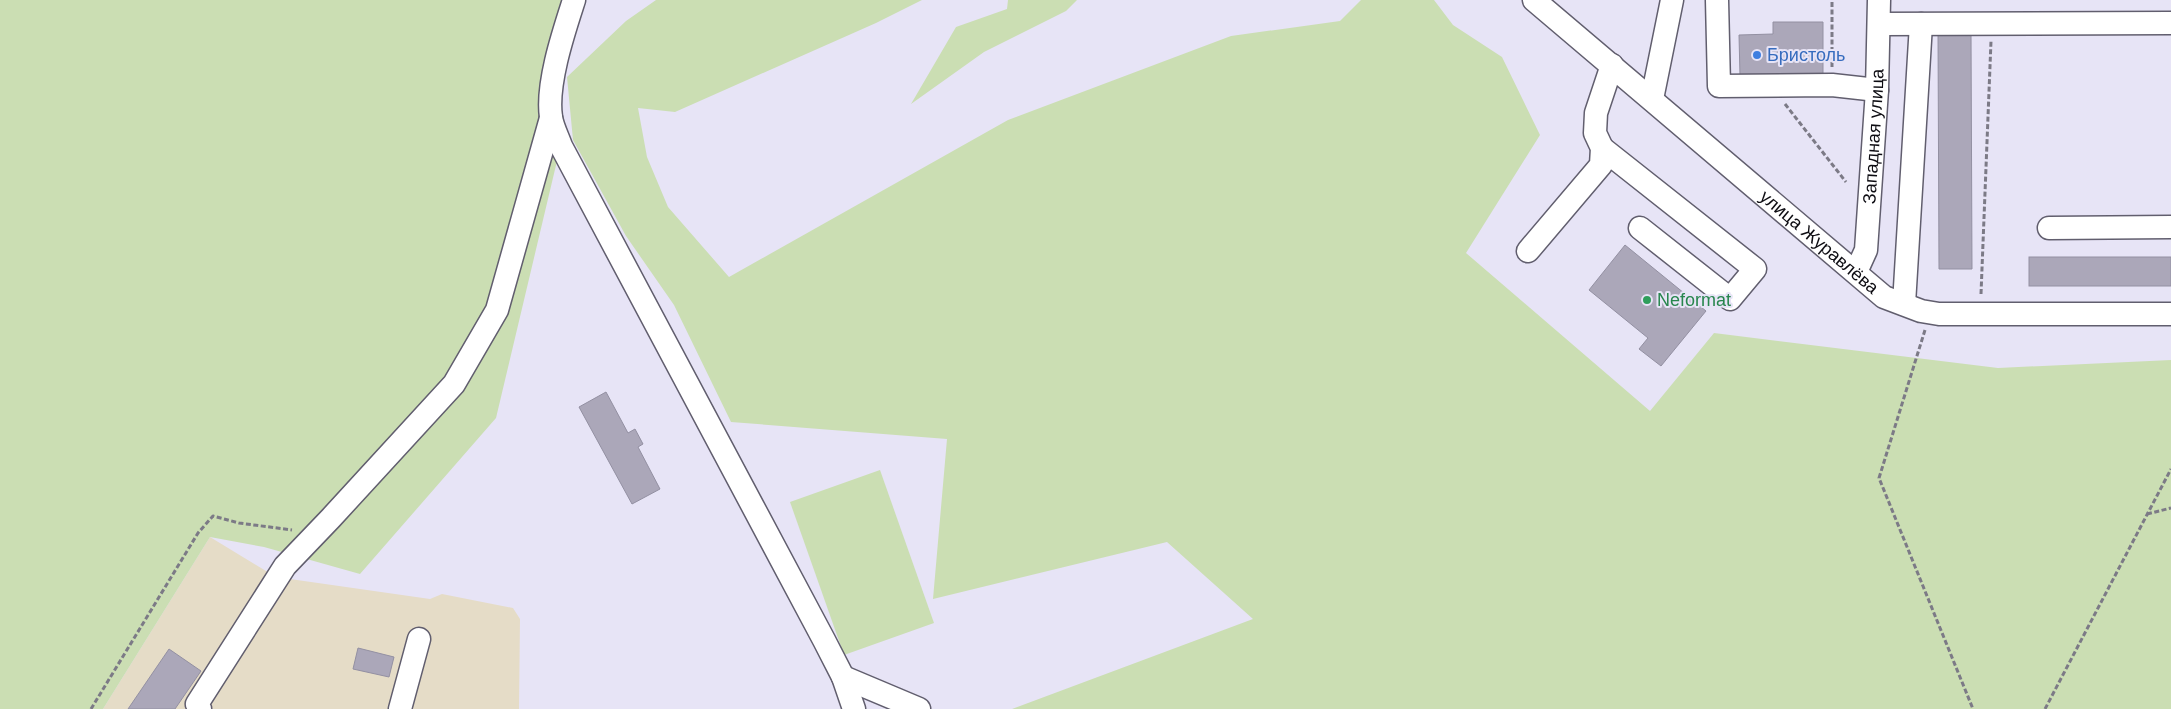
<svg xmlns="http://www.w3.org/2000/svg" width="2171" height="709" font-family="Arial,sans-serif">
  <style>
    .industrial { fill: #e5dcc7 }
    .green { fill: #cbdeb3 }
    .building { fill: #aba7b9; stroke: #9390a2 }
    .lines { fill: none; stroke-linecap: round; stroke-linejoin: round }
    .minor-casing { stroke: #615e6e; stroke-width: 25 }
    .path { stroke: #7c7a86; stroke-width: 3; stroke-dasharray: 5 2.5; stroke-linecap: butt }
    .minor { stroke: #fff; stroke-width: 22 }
    .shop-dot { fill: #3f7fe0; stroke: #e7e4f6; stroke-width: 2 }
    .leisure-dot { fill: #2e9e5b; stroke: #e7e4f6; stroke-width: 2 }
    .labels { text-anchor: middle; stroke-width: 4; stroke-linejoin: round; paint-order: stroke }
    .shop-label { font-size: 18px; fill: #366cbe; stroke: #e7e4f6; text-anchor: start }
    .street-label { font-size: 18px; fill: #0e0d13; stroke: #e7e4f6 }
    .leisure-label { font-size: 18px; fill: #27864d; stroke: #e7e4f6; text-anchor: start }
  </style>
  <rect width="100%" height="100%" fill="#e7e4f6"/>
  <polygon class="industrial" points="210,537 276,577 430,599 442,594 513,608 520,619 519,709 103,709"/>
  <g class="green">
    <polygon points="0,0 564,0 557,161 496,418 360,574 264,547 210,537 103,709 0,709"/>
    <polygon points="656,0 922,0 876,23 675,112 638,108 647,157 668,207 729,277 1008,120 1231,36 1340,21 1361,0 1434,0 1453,25 1502,57 1540,135 1466,253 1650,411 1714,333 1998,368 2171,360 2171,709 1012,709 1253,619 1167,542 933,599 947,439 731,422 674,305 626,236 573,140 567,77 626,21"/>
    <polygon points="1008,0 1077,0 1066,11 984,52 911,104 956,27 1007,9"/>
    <polygon points="880,470 934,623 844,655 790,502"/>
  </g>
  <g class="building">
    <polygon points="1773,22 1823,22 1823,74 1740,76 1739,35 1773,34"/>
    <polygon points="1938,31 1971,31 1972,269 1939,269"/>
    <polygon points="1625,245 1706,311 1661,366 1639,349 1648,338 1589,290"/>
    <rect x="2029" y="257" width="142" height="29"/>
    <polygon points="606,392 628,433 635,429 643,444 638,447 660,489 632,504 579,407"/>
    <polygon points="358,648 394,657 389,677 353,669"/>
    <polygon points="169,649 201,671 175,709 128,709"/>
  </g>
  <g class="lines">
    <defs>
      <g id="minor">
        <path d="M 574,0 C 564,31 546,84 551,117 C 552,126 558,137 561,146 L 824,640 L 843,677 L 854,709"/>
        <path id="s1" d="M 1534,0 L 1884,297 L 1921,311 L 1939,314 L 2171,314"/>
        <polyline points="1717,0 1719,86 1832,85 1877,90"/>
        <polyline points="1880,24 2171,23"/>
        <polyline points="1652,99 1672,0"/>
        <polyline points="1602,148 1755,269 1730,299 1640,228"/>
        <polyline points="2049,228 2171,227"/>
        <polyline points="1528,251 1601,165 1602,148 1595,133 1596,113 1612,65"/>
        <path id="s2" d="M 1856,272 L 1866,250 L 1877,90 L 1879,0"/>
        <polyline points="1904,304 1921,24"/>
        <polyline points="843,677 919,709"/>
        <polyline points="200,709 197,704 285,566 331,518 454,384 497,310 551,118"/>
        <polyline points="400,709 419,639"/>
      </g>
    </defs>
    <use href="#minor" class="minor-casing"/>
    <g class="path">
      <polyline points="1832,67 1832,0"/>
      <polyline points="1785,104 1846,182"/>
      <polyline points="1981,294 1991,41"/>
      <polyline points="1925,330 1879,478 1973,709"/>
      <polyline points="2147,514 2171,508"/>
      <polyline points="91,709 198,533 213,516 239,523 292,530"/>
      <polyline points="2045,709 2171,469"/>
    </g>
    <use href="#minor" class="minor"/>
  </g>
  <circle class="shop-dot" cx="1757" cy="55" r="5"/>
  <circle class="leisure-dot" cx="1647" cy="300" r="5"/>
  <g class="labels">
    <g class="shop-label">
      <text x="1767" y="61">Бристоль</text>
    </g>
    <g class="street-label">
      <text dy="6" stroke="none"><textPath href="#s2" startOffset="138">Западная улица</textPath></text>
      <text dy="6" stroke="none"><textPath href="#s1" startOffset="374">улица Журавлёва</textPath></text>
    </g>
    <g class="leisure-label">
      <text x="1657" y="306">Neformat</text>
    </g>
  </g>
</svg>
